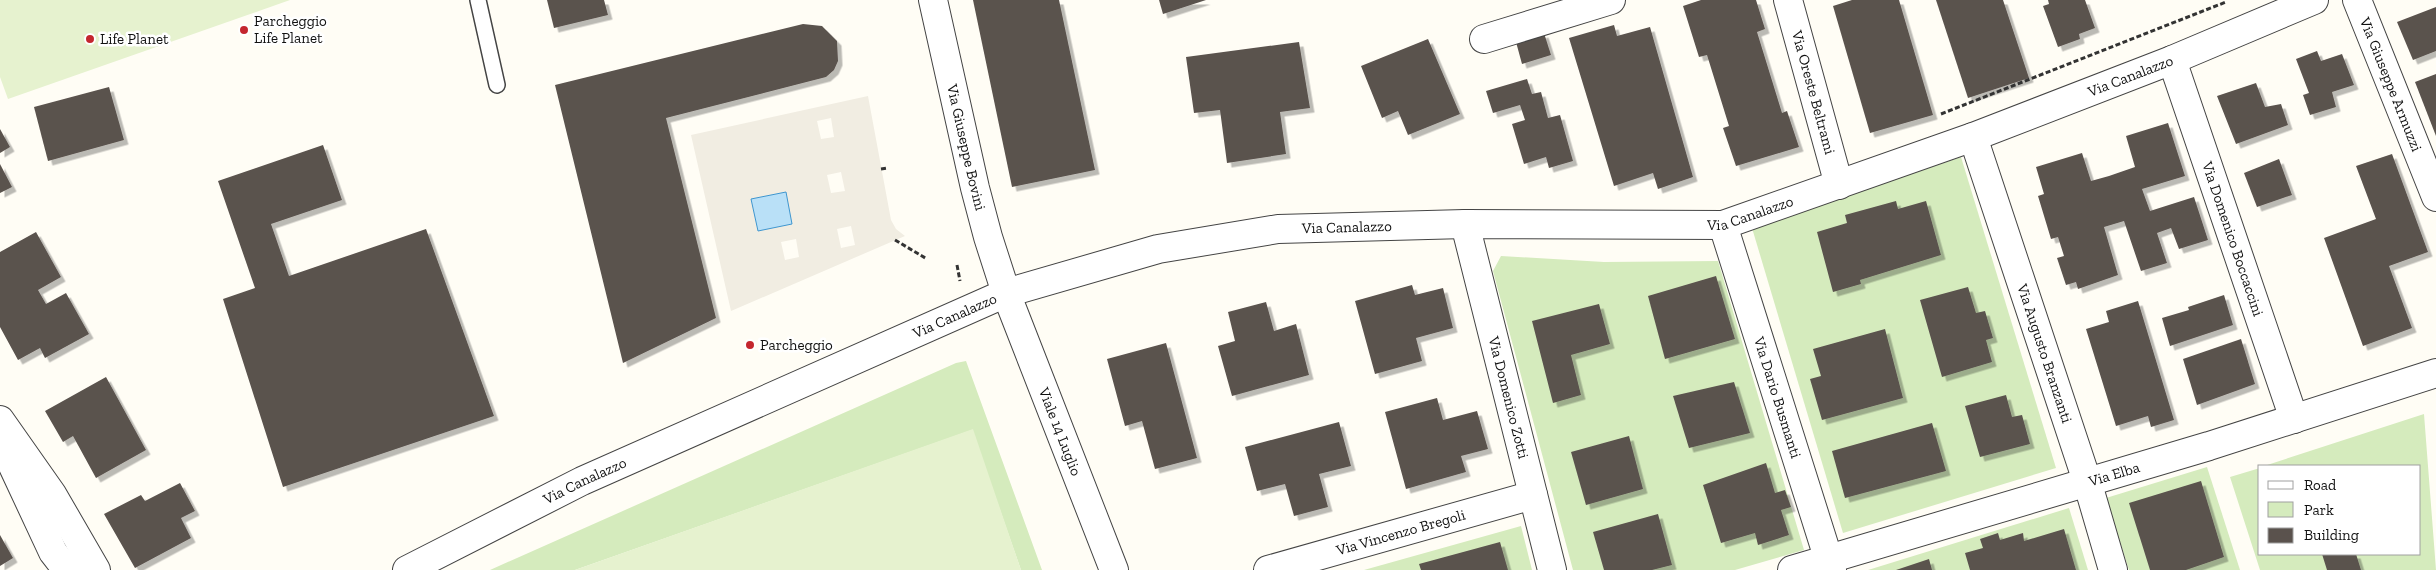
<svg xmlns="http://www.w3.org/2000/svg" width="2436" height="570" font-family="'Zilla Slab',serif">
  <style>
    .green { fill: #d5ebbd }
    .pitch { fill: #e6f2cf }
    .plaza { fill: #f1ede2; fill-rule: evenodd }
    .water { fill: #b9e0f7; stroke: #3f96cf }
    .building { fill: #5a524d; filter: url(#shadow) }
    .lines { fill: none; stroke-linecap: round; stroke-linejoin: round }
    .service-casing { stroke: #444; stroke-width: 18 }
    .minor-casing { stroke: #444; stroke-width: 30 }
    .tertiary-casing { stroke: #444; stroke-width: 30 }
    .path { stroke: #333; stroke-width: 3; stroke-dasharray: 5 2.5; stroke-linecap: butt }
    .service { stroke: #fff; stroke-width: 15 }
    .minor { stroke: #fff; stroke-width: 28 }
    .tertiary { stroke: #fff; stroke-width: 28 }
    .poi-dot { fill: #c4262e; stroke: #fff; stroke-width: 2 }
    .labels { text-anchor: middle; stroke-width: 5; stroke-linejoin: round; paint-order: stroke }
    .poi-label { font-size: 15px; fill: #111; stroke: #fff; text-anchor: start }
    .street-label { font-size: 15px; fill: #111; stroke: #fff }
  </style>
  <defs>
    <filter id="shadow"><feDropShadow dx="4.5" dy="4.5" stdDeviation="0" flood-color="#0004"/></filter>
  </defs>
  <rect width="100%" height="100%" fill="#fffdf5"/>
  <g class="green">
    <polygon points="1961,157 2056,468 1843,533 1752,228"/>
    <polygon points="1501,256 1604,262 1718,261 1804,550 1735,570 1573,570 1493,271"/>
    <polygon points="966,361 1042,570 1021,570 972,430 575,570 490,570 956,363"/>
    <polygon points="2424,414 2436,570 2260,570 2230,477 2260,468 2260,554 2420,554 2420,466 2264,466"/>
    <polygon points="2207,467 2240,570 2129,570 2106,498"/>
    <polygon points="2069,508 2088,570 1868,570"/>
    <polygon points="1521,526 1532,570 1364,570"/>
  </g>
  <g class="pitch">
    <polygon points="0,0 290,0 8,99 0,77"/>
    <polygon points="973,429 1021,570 575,570"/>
  </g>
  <path class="plaza" d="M 868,96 L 891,220 L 896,229 L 905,236 L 731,311 L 691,135 ZM 831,118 L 834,137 L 821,139 L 817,121 ZM 841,172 L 845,191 L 831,193 L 827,175 ZM 851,226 L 855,245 L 841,248 L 837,229 ZM 796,239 L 799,257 L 785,260 L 781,242 Z"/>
  <polygon class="water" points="786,192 792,224 758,231 751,199"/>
  <g class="building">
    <polygon points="547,0 604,0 608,15 554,28"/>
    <polygon points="973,0 1059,0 1095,170 1012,187"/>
    <polygon points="1159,0 1206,0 1163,14"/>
    <polygon points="1701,0 1756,0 1765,29 1757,32 1782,113 1787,111 1799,147 1736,166 1723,128 1729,126 1707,55 1699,57 1683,6"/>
    <polygon points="1852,0 1899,0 1933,115 1870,133 1833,6"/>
    <polygon points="1936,0 2003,0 2029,78 1968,98"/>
    <polygon points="2048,0 2085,0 2095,28 2079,34 2080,39 2058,47 2043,6 2049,4"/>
    <polygon points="2436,7 2436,51 2413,60 2397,22"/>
    <polygon points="803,24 822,26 837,41 838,61 834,70 826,77 666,118 716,318 623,363 555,85"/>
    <polygon points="1614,25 1617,36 1650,27 1693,177 1658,189 1653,173 1614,186 1569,38"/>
    <polygon points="1544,33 1551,55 1522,64 1516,42"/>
    <polygon points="1428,39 1460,114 1408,135 1398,111 1382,118 1361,66"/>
    <polygon points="1299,42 1310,108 1280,112 1286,154 1227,163 1220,110 1194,113 1186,57"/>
    <polygon points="2317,51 2321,61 2342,54 2354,85 2332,92 2336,107 2310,115 2303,95 2309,93 2296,59"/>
    <polygon points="2436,74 2436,136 2415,82"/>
    <polygon points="1527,79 1532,94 1541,92 1548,118 1560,115 1573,161 1549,168 1546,157 1524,164 1512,124 1525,120 1520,105 1493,113 1486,91"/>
    <polygon points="2256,83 2265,107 2281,104 2288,125 2236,144 2217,96"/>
    <polygon points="109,87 124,140 48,161 34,107"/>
    <polygon points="2168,123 2185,176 2142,189 2150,211 2194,197 2208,240 2179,249 2171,228 2157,233 2167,263 2141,271 2124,221 2104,227 2118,275 2078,289 2076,282 2066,285 2057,258 2064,256 2058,237 2051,239 2038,196 2044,194 2036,167 2082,153 2091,181 2109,176 2135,167 2126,136"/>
    <polygon points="0,129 10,147 0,153"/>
    <polygon points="323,145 342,200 271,224 289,276 426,229 494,416 283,487 223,299 255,288 218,181"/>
    <polygon points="2392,154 2428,252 2389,266 2412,328 2363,346 2324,238 2376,219 2356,166"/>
    <polygon points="2279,159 2292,195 2257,207 2244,173"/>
    <polygon points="0,164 12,187 0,193"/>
    <polygon points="1896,201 1898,209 1926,201 1941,255 1860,280 1861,284 1833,292 1817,232 1847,223 1845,215"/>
    <polygon points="36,232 61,277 38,290 46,304 66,293 89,334 45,358 40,348 18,360 0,327 0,252"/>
    <polygon points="1716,276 1735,339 1665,359 1648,296"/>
    <polygon points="1412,285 1415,295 1443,288 1453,328 1416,338 1422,361 1375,374 1355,301"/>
    <polygon points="1968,287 1976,313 1985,311 1993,338 1986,340 1992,362 1942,377 1920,300"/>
    <polygon points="2224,295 2233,325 2170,346 2162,318 2189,310 2188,307"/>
    <polygon points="2138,301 2174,420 2151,427 2148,416 2116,426 2086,329 2109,322 2106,311"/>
    <polygon points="1266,302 1274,331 1296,324 1309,375 1232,396 1218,346 1235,341 1228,312"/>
    <polygon points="1599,304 1610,344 1571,355 1581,395 1553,403 1532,321"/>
    <polygon points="1885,329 1903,398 1822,420 1810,379 1821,376 1813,349"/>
    <polygon points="2241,339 2255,384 2197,405 2183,359"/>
    <polygon points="1166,343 1197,458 1155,469 1142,421 1125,426 1107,359"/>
    <polygon points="106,377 146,450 96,478 73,436 63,442 45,411"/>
    <polygon points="1734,382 1750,433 1689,448 1673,396"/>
    <polygon points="2006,395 2012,417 2022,415 2030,444 1980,457 1965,406"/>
    <polygon points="1437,398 1443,420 1477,411 1488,449 1461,456 1466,472 1406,489 1385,412"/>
    <polygon points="1339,422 1351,466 1319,474 1328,507 1294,516 1285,484 1257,491 1245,447"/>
    <polygon points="1932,423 1946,471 1845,498 1832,451"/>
    <polygon points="1629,436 1643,489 1586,505 1571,452"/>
    <polygon points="1766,463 1775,493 1785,490 1791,507 1781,510 1789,535 1758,545 1755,533 1721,543 1703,485"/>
    <polygon points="2201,481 2224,557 2186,570 2150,570 2129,503"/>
    <polygon points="180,483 195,511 181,518 191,538 135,568 104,514 141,495 145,501"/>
    <polygon points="1658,514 1672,565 1652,570 1604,570 1593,532"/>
    <polygon points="2064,529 2076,570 1970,570 1965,553 1983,548 1980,539 1998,533 2000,540 2023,533 2024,541"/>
    <polygon points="0,535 13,558 0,566"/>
    <polygon points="1500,542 1508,570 1421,570 1419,564"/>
    <polygon points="2322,554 2356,554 2361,570 2327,570"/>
    <polygon points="1929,559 1932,570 1896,570"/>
  </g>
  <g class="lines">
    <defs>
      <polyline id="service" points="478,0 497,85"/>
      <g id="minor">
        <path id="s1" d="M 1788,0 L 1839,185"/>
        <path id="s2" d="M 2357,0 L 2436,197"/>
        <polyline points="1484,39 1611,0"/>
        <path id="s3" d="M 2172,60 L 2294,419"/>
        <path id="s4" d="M 1973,137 L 2087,481 L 2113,570"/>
        <path id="s5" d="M 1465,224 L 1552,570"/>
        <path id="s6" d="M 1723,225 L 1832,570"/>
        <path id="s7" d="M 1268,570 L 1533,495"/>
        <path id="s8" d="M 1792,570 L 2209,446 L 2436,373"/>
      </g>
      <g id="tertiary">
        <path id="s9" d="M 933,0 L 975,188 L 988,237 L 1006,293 L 1114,570"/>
        <polyline points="0,420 52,494 96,570"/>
        <polyline points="4,447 53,552 67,570"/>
        <path id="s10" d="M 407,570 L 582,481 L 1006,293 L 1158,249 L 1278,229 L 1465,224 L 1723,225 L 1973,137 L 2172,60 L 2314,0"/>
      </g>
    </defs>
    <use href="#service" class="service-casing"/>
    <use href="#minor" class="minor-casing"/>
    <use href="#tertiary" class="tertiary-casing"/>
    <g class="path">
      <polyline points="1941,114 2226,2"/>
      <polyline points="881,169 888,168"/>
      <polyline points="895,240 927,259"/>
      <polyline points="957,265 960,281"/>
    </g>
    <use href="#service" class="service"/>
    <use href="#minor" class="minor"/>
    <use href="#tertiary" class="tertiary"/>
  </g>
  <g class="poi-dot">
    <circle cx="244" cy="30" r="5"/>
    <circle cx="90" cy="39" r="5"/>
    <circle cx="750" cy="345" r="5"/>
  </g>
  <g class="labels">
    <g class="poi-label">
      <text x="254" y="26">Parcheggio<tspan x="254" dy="17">Life Planet</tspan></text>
      <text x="100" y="44">Life Planet</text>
      <text x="760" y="350">Parcheggio</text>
    </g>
    <g class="street-label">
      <text dy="5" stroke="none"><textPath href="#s10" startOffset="1819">Via Canalazzo</textPath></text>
      <text dy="5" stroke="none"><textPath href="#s2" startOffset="91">Via Giuseppe Armuzzi</textPath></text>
      <text dy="5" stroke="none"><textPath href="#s1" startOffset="96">Via Oreste Beltrami</textPath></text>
      <text dy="5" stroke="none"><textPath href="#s9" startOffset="151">Via Giuseppe Bovini</textPath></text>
      <text dy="5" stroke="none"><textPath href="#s10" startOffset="1414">Via Canalazzo</textPath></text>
      <text dy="5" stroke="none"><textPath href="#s10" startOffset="1009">Via Canalazzo</textPath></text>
      <text dy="5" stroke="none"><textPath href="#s3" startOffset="189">Via Domenico Boccaccini</textPath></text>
      <text dy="5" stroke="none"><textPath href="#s10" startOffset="604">Via Canalazzo</textPath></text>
      <text dy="5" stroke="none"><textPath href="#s4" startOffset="228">Via Augusto Branzanti</textPath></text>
      <text dy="5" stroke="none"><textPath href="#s5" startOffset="179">Via Domenico Zotti</textPath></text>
      <text dy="5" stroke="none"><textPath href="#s6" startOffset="181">Via Dario Busmanti</textPath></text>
      <text dy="5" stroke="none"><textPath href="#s9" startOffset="451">Viale 14 Luglio</textPath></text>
      <text dy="5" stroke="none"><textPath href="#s8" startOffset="336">Via Elba</textPath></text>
      <text dy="5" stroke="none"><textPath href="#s10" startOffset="199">Via Canalazzo</textPath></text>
      <text dy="5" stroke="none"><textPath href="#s7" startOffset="138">Via Vincenzo Bregoli</textPath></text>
    </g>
  </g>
  <rect x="2258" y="465" width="162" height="90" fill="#ffffff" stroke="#a0a0a0"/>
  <rect x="2268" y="481" width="25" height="8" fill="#ffffff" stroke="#a0a0a0"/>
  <text x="2304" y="490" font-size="15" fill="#111111">Road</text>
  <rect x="2268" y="502" width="25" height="15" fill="#d5ebbd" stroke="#a0a0a0"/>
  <text x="2304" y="515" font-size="15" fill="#111111">Park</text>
  <rect x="2268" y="528" width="25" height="15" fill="#5a524d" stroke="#a0a0a0"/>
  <text x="2304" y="540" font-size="15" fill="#111111">Building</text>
</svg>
